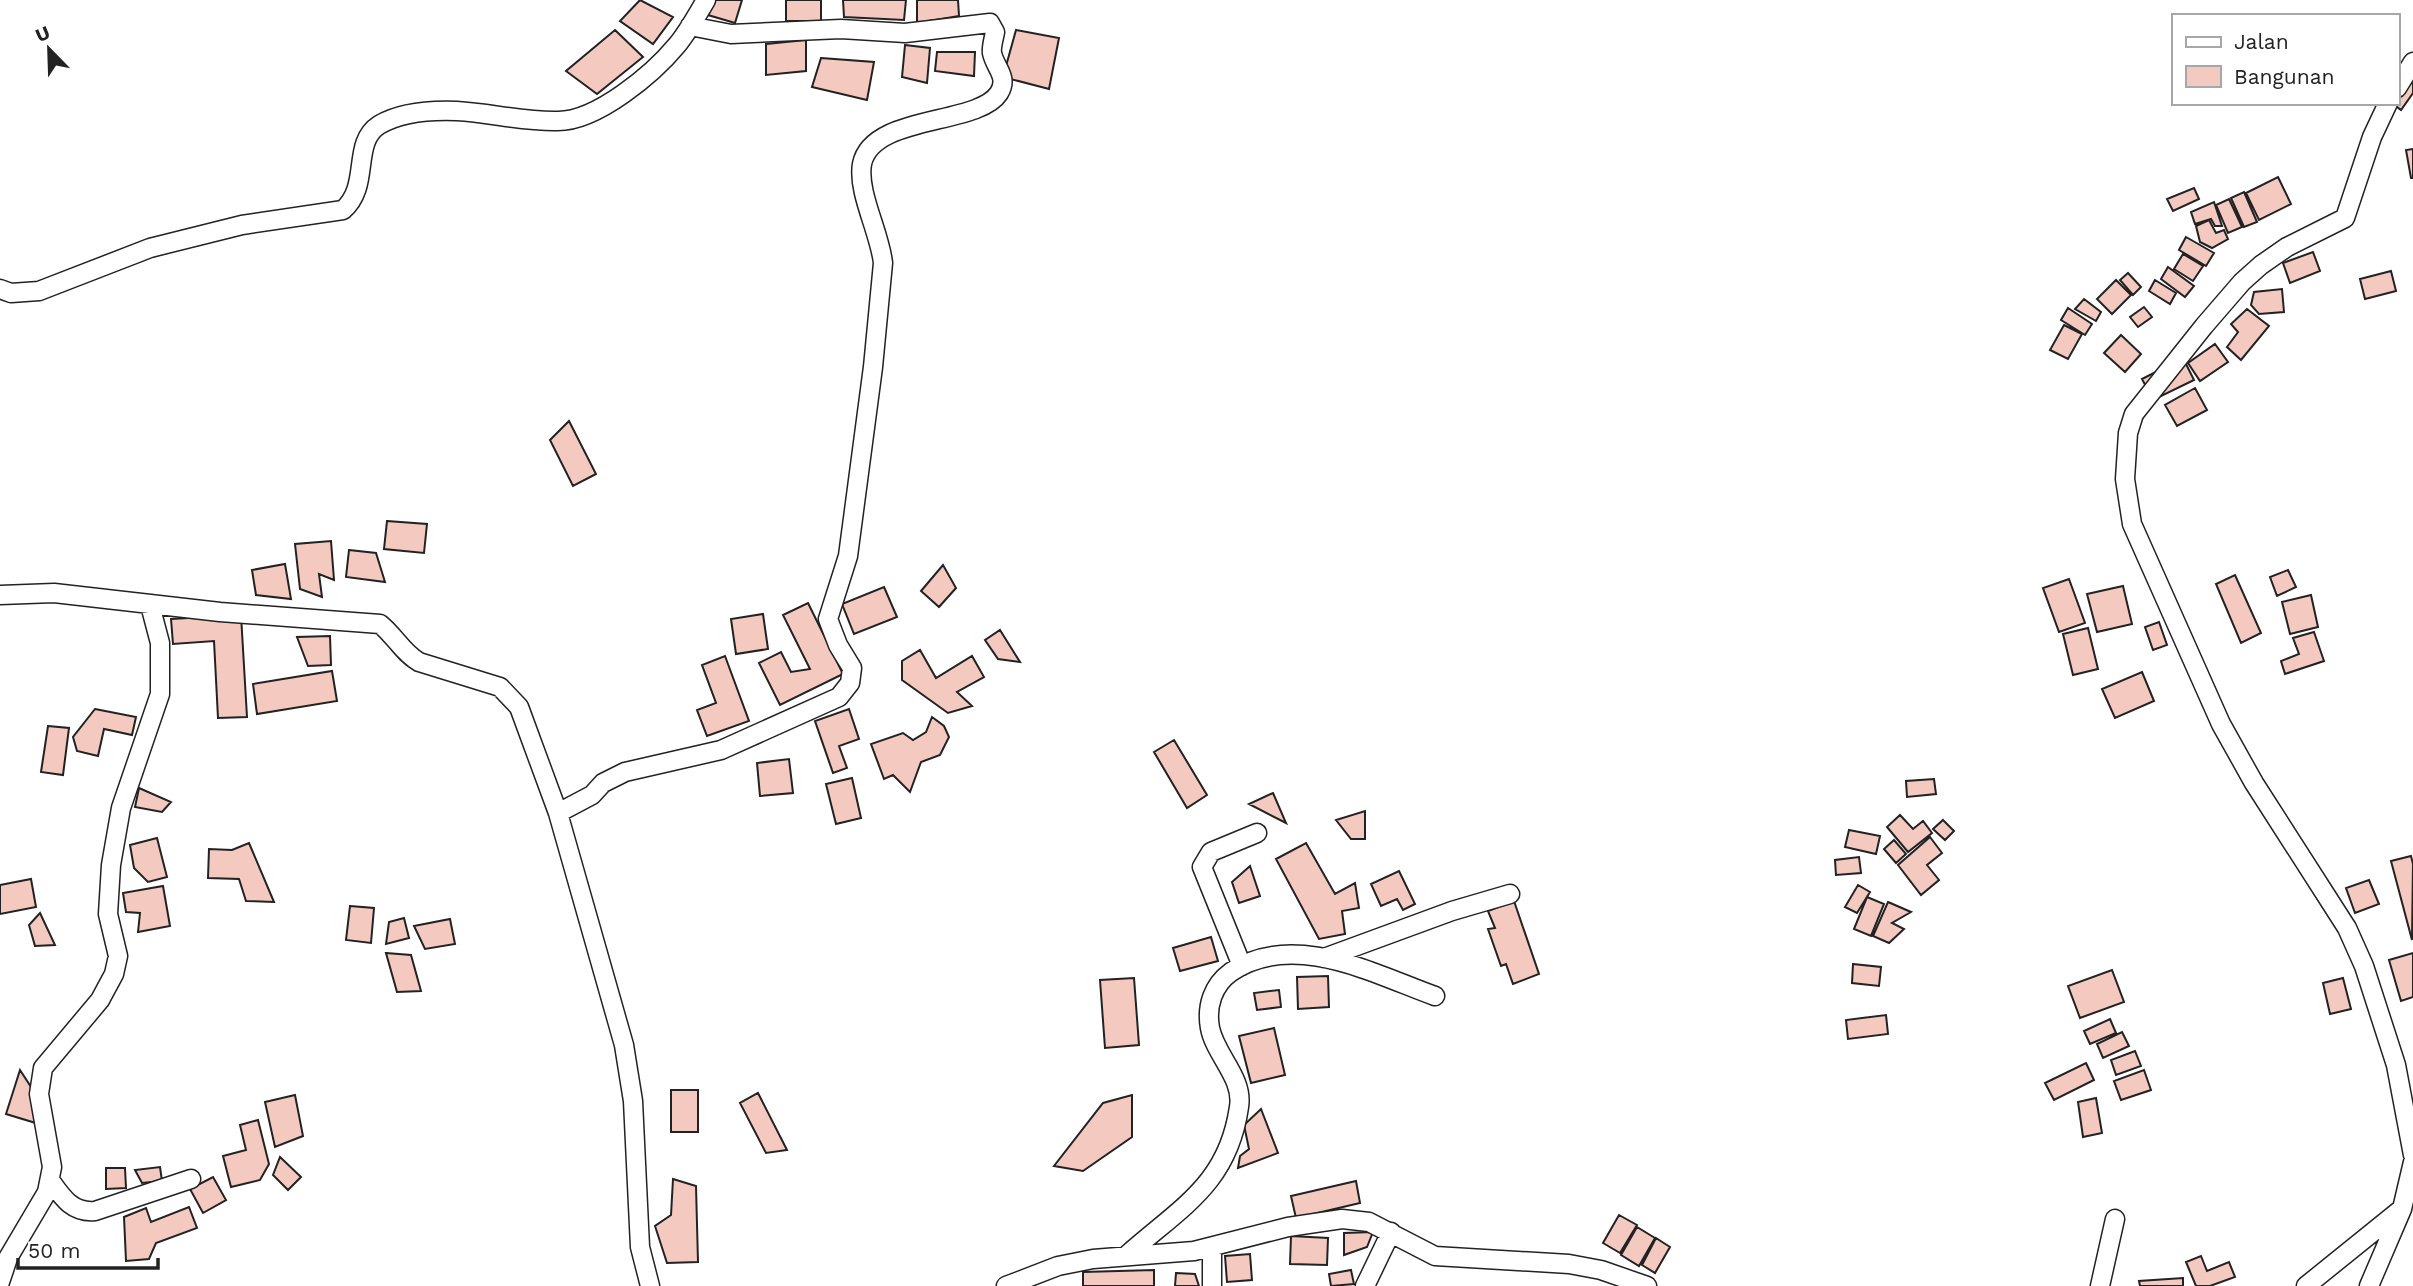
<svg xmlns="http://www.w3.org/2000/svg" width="2413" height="1286" font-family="'Work Sans',sans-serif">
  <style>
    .building { fill: #f3c9c0; stroke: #222; stroke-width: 2 }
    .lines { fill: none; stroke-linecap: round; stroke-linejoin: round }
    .minor-casing { stroke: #222; stroke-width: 21 }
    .minor { stroke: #fff; stroke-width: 18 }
  </style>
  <rect width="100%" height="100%" fill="#fff"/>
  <path class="building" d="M640,0L673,17L653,44L620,21Z
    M715,0H742L735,23L708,15Z
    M786,0H821V21H786Z
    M843,0H906L904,20L844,17Z
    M917,0H958L959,16L917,23Z
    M615,30L643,57L597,94L566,71Z
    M1016,30L1059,38L1049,89L1003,77Z
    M806,40V71L766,75V44Z
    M905,45L930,48L927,83L902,77Z
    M937,52H975L974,76L935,71Z
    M821,58L874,62L867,100L812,87Z
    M2397,74L2413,84V93L2401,110L2392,103H2397Z
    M2413,149V178H2411L2406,150Z
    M2278,177L2291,204L2259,220L2246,193Z
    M2194,188L2199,199L2173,211L2167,199Z
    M2244,192L2257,222L2244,227L2231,198Z
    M2229,199L2242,227L2228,233L2216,205Z
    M2214,202L2222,226H2215L2211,219L2195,224L2191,212Z
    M2209,220L2216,233L2224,230L2228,239L2212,248L2200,242L2196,226Z
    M2186,237L2214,253L2206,266L2179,250Z
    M2313,252L2320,271L2290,283L2283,263Z
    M2183,254L2203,266L2193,281L2174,269Z
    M2168,267L2194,286L2185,297L2161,279Z
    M2391,271L2396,291L2365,299L2360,279Z
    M2128,273L2141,287L2133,295L2120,280Z
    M2116,280L2131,295L2112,314L2097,299Z
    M2155,280L2176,293L2170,304L2149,291Z
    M2282,289L2284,312L2259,314L2251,305L2254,292Z
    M2084,299L2101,312L2096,321L2075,309Z
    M2144,307L2152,317L2138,327L2130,317Z
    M2068,308L2092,324L2085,335L2061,320Z
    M2247,309L2269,326L2241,360L2227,347L2238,332L2231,324Z
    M2064,325L2082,334L2068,359L2050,350Z
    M2121,335L2141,354L2125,372L2104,353Z
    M2215,344L2228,362L2200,381L2188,363Z
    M2183,358L2194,380L2153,400L2142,379Z
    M2195,388L2207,410L2177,426L2165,405Z
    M569,421L596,474L573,486L550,440Z
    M387,521L427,524L424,553L384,549Z
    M331,541L334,580L319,574L322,597L300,589L295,544Z
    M349,550L376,553L385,582L346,577Z
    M285,564L291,599L256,595L252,570Z
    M943,565L956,588L939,607L921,591Z
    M2288,570L2296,587L2277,596L2270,577Z
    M2235,575L2261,633L2241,643L2216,584Z
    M2069,579L2085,623L2059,632L2043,588Z
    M2123,586L2132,624L2097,632L2087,594Z
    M884,587L897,617L854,634L842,604Z
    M2311,595L2318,627L2290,634L2282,602Z
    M808,603L843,674L780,705L759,663L781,652L791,672L810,669L783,615Z
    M763,614L768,649L736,654L731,619Z
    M241,615L247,717L218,718L214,641L173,644L171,619Z
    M2159,622L2167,645L2153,650L2145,627Z
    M2088,628L2098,669L2073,675L2063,634Z
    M1000,630L1020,662L998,659L985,640Z
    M2314,632L2324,661L2285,674L2281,661L2299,654L2293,638Z
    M330,636L331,665L308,666L297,637Z
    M920,650L936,678L972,656L984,677L957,692L972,706L948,713L902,680V661Z
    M725,656L749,721L707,736L697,710L716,703L702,665Z
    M332,671L337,701L257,714L253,684Z
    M2142,672L2154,701L2115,718L2102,689Z
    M95,709L136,717L132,735L104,729L98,756L77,751L73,737Z
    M849,709L859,739L839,746L847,768L833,773L815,721Z
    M932,717L944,726L949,737L940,755L921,762L910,792L893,775L884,779L871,744L903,733L913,740L926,732Z
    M48,726L69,728L63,775L41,772Z
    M1174,740L1207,795L1187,808L1154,752Z
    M789,759L793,793L760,796L757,763Z
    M852,778L861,818L836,824L826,784Z
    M1934,779L1936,794L1907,797L1906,781Z
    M139,788L171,802L162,812L135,807Z
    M1273,793L1286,823L1249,804Z
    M1365,811V839H1351L1336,820Z
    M1900,815L1913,829L1923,821L1932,833L1908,852L1887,827Z
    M1943,820L1954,831L1945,840L1933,829Z
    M1849,830L1880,836L1876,854L1845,847Z
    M1930,837L1942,853L1927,865L1939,880L1921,895L1898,865Z
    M157,838L167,877L148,882L134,868L130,845Z
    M1894,840L1906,854L1896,863L1884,849Z
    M249,843L274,902L246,901L239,879L208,878L209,849L232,850Z
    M1306,843L1335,894L1355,883L1359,908L1342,911L1345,934L1319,939L1276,859Z
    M2411,856L2413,864L2412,940L2391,861Z
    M1859,857L1861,873L1836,875L1835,860Z
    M1250,866L1260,896L1239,903L1232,882Z
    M1399,871L1415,904L1403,910L1397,899L1381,906L1371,884Z
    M31,879L36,907L0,914V885Z
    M2369,880L2379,904L2355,913L2346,888Z
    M1858,885L1870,892L1857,913L1845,907Z
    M163,886L170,926L138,932L140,913L126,912L123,893Z
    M1867,897L1884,904L1871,936L1854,929Z
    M1514,901L1539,974L1513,984L1506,964L1501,966L1488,929L1495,928L1488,911Z
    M1888,902L1911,912L1892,923L1904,929L1889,943L1873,936Z
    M350,906L374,908L371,943L346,940Z
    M40,913L55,945L35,946L29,925Z
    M404,918L409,938L386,944L389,922Z
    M450,919L455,944L425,949L414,926Z
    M1211,937L1218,961L1180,971L1173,948Z
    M386,953L411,955L421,991L397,992Z
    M2413,953V997L2401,1001L2389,960Z
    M1853,964L1881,967L1879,986L1852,983Z
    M2112,970L2124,1002L2080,1018L2068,986Z
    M1328,976L1329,1007L1298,1009L1297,977Z
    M1134,978L1139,1045L1105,1048L1100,980Z
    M2343,978L2351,1009L2330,1014L2323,983Z
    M1279,990L1281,1007L1257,1010L1254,993Z
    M1886,1015L1888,1034L1848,1039L1846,1020Z
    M2110,1019L2116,1033L2090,1044L2084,1031Z
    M1274,1028L1285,1075L1251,1083L1239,1036Z
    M2122,1032L2129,1046L2103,1058L2097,1044Z
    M2135,1051L2141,1066L2116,1075L2111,1060Z
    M2086,1063L2094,1080L2054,1100L2045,1083Z
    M20,1070L31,1087L39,1124L6,1114Z
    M2144,1070L2151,1090L2121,1100L2114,1081Z
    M671,1090H698V1132H671Z
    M758,1093L787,1150L766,1153L740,1103Z
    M295,1095L303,1136L275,1147L265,1102Z
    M1132,1095V1137L1083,1171L1054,1166L1103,1103Z
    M2096,1098L2102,1133L2083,1137L2078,1102Z
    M1261,1109L1278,1153L1238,1168L1240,1156L1249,1149L1244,1125Z
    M258,1120L269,1164L260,1180L231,1187L223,1156L246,1150L240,1125Z
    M280,1157L301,1177L288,1190L273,1175Z
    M160,1167L162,1181L142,1183L135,1170Z
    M106,1168H125L126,1188L106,1189Z
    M213,1177L226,1200L203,1213L190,1189Z
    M673,1179L696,1186L698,1262L667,1263L655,1226L671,1215Z
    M1356,1181L1360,1203L1296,1218L1291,1196Z
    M189,1207L197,1228L156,1243L149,1259L126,1261L124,1217L146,1208L151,1222Z
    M1619,1215L1637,1225L1620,1253L1603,1243Z
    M1637,1227L1655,1238L1639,1266L1621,1255Z
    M1373,1232L1367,1247L1344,1255V1233Z
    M1291,1236L1328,1238L1327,1265L1290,1264Z
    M1656,1238L1670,1247L1655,1273L1642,1265Z
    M1250,1254L1252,1280L1227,1282L1225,1256Z
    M2201,1256L2207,1271L2229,1262L2235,1277L2210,1286H2196L2186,1262Z
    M1154,1270V1286H1083V1272Z
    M1351,1270L1354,1284L1331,1286L1329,1274Z
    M1176,1273L1195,1274L1199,1286H1175Z
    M2183,1278V1286H2140L2139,1281Z"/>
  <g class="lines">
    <defs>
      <path id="minor" d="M2397,88L2413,62
        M2388,103L2372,137L2345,218L2287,247L2261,265L2242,282L2204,326L2134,414L2128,433L2125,479L2132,524L2221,724L2254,783L2347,928L2364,966L2396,1065L2413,1155
        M0,289L11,293L39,291L150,248L242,225L343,210C371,186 351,143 379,125C401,112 432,110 457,111C491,113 524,122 558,121C597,121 653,74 677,45C688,32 697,15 706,0
        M0,595L54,593L220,612L380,624C395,636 403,653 419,662L500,687L519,707L558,813L624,1045L633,1101L640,1247L650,1286
        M558,813L592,795L603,783L625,772L721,750L839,697L850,683L852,668L838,645L828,619L848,556L873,367L883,263C880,233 857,192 862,164C872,114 978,126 999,93C1009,77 995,68 992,53C991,47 994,38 995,32L990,23L905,33L841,29L731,34L690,26
        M1324,958L1452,911L1510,894
        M1242,966L1202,867L1211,852L1257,833
        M50,1180C62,1197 72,1213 95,1211L191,1179
        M1127,1255C1181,1207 1228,1184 1239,1107C1244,1078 1215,1055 1210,1028C1206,1006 1213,985 1231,972C1293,930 1374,974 1435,996
        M0,1282L8,1258L47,1192L52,1167L39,1094L43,1068L100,1000L114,974L118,956L108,914L111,865L121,808L160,694V643L150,605
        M1006,1286L1058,1266L1093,1259L1194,1251L1288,1227L1342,1219L1369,1222L1435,1256L1569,1264L1601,1270L1647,1286
        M1212,1286V1248
        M1365,1286L1391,1232
        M2100,1286L2115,1219
        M2306,1286L2399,1211
        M2369,1286L2402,1209L2413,1162"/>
    </defs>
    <use href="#minor" class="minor-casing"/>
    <use href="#minor" class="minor"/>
  </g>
  <rect x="2172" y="14" width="228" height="91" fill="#ffffff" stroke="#a7a7a7" stroke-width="2"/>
  <rect x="2186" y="37" width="35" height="10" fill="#ffffff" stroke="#a7a7a7" stroke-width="2"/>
  <text x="2234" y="49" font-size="21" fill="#222222">Jalan</text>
  <rect x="2186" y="66" width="35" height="21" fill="#f3c9c0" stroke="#a7a7a7" stroke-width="2"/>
  <text x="2234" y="84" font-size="21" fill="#222222">Bangunan</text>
  <g transform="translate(49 49) rotate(337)" stroke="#ffffff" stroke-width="5" paint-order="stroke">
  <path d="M0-5L12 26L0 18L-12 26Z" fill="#222222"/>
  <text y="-10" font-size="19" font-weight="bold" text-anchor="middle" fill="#222222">U</text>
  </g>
  <path d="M18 1258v10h140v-10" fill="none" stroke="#222222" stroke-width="3.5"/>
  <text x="28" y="1258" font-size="21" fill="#222222" stroke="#ffffff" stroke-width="5" paint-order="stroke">50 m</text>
</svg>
